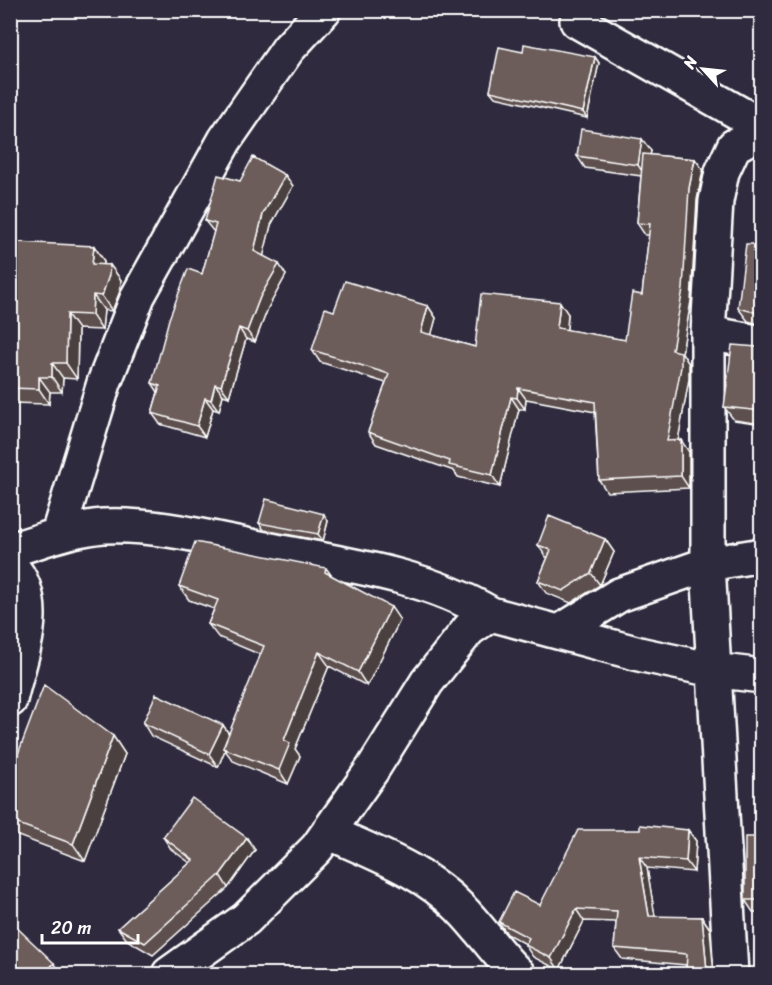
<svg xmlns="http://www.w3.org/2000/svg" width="772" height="985" font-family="Sriracha,sans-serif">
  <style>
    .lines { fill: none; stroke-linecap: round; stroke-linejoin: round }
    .minor-casing { stroke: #fff; stroke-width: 38 }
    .minor { stroke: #2f2a3d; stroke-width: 33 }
    .wall { fill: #5d4f4d; stroke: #fff; stroke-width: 1.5 }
    .shaded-wall { fill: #4c403f; stroke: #fff; stroke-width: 1.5 }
    .building { fill: #6c5c5a; stroke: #fff; stroke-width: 1.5 }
  </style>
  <rect width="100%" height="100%" fill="#2f2a3d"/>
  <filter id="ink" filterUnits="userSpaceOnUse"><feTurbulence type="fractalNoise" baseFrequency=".0167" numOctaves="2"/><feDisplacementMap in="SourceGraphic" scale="12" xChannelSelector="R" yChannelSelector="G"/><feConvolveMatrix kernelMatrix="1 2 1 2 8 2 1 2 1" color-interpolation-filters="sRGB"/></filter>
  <g filter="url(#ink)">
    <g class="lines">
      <defs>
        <path id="minor" d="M577,21L762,126
          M708,333L762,343
          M58,534L104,383L138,296L225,140L288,49L324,10
          M10,550C41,541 70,529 103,526C154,523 214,539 265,549C342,564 422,573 491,614
          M10,565C45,603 20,656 10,700
          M561,631L619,595L708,564L762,555
          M328,832C374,853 425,871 460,908C481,929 497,954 518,974
          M169,974L246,919L317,848L372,770L427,682L469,629L491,614L643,655L713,670L762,676
          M731,974L708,564V333L716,201L722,172L734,146L762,131"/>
      </defs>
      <use href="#minor" class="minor-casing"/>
      <use href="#minor" class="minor"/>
    </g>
    <path class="wall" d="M523,52L595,57L599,63L587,118L495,97L490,91Z
      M651,151L650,155L695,159L703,170L697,200L691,301L682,353L689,364V379L678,440L689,452V488L607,492L599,480L595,412L526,399L525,409H519L500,487L458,477L454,471L376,444L368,432L386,383L320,362L312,350L334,311L428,306L436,318L431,335L475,347L568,314L567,330L625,340L642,295L649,235H645L637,223L641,176L585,168L577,156Z
      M285,175L293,186L271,225L263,256L286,275L268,308L255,342L246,339L229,397L223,395L219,411L213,409L205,437L160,424L152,413L158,392L152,383L202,274L214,232L205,221L240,181Z
      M762,218V325L748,321L738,308L759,244Z
      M94,246L104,261V265H110L121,280L120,291L112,311L104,310L102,330L78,329L77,379L63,378L62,392H50L49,404L10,403V248Z
      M762,345V424L734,420L724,407L758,347Z
      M328,521L323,541L264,530L259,523Z
      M605,539L614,552L600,585L571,603L546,593L538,581L548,557H546L538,545Z
      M326,568L332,576L400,620L367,686L329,666L295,749L300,756L288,784L233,761L225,750L218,767L151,736L143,723L223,725L229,734L261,655L218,637L208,624L214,609L189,600L179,586Z
      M113,736L125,754L85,861L10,833V775Z
      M688,830L696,841L694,872L647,868L655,917H702L710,929L714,975H689L686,971V965L622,959L614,948L616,922L584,921L559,970L533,957L525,945L526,944L507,934L499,922L540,905Z
      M163,837L255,850L228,888L153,955L127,940L118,928L190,863L171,849Z
      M762,837V912H753L745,900Z"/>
    <path class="shaded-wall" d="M595,57L599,63L587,118L583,112Z
      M642,139L651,151L646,177L638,165Z
      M695,159L703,170L697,200L691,301L682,353L689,364V379L676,452L667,441L672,350L689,188Z
      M285,175L293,186L271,225L262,262L254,251L263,214Z
      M94,246L104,261L103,279L92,264Z
      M279,264L286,275L268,308L255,342L247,331L260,297Z
      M110,265L121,280L120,291L112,311L102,296Z
      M93,295L104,310L102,330L92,315Z
      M560,302L568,314L566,340L557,328Z
      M428,306L436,318L429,344L421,332Z
      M67,314L78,329L77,379L66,363Z
      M239,328L246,339L229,397L221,386Z
      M52,363L63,378L62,392L52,377Z
      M39,377L50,392L49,404L39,389Z
      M215,384L223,395L219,411L211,400Z
      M518,388L526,399L525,409L517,398Z
      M511,397L519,409L500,487L492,475Z
      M205,398L213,409L205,437L197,426Z
      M681,440L689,452V488L681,476Z
      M324,514L328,521L323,541L318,534Z
      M605,539L614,552L600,585L591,573Z
      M391,607L400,620L367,686L358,672Z
      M319,652L329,666L295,749L300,756L288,784L279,770L284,740Z
      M223,725L231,737L223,748L225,750L218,767L209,754Z
      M113,736L125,754L85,861L73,844Z
      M688,830L696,841L694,872L686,861Z
      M247,838L255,850L228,888L220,875Z
      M639,857L647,868L657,928L649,916Z
      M576,909L584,921L559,970L551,958Z
      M702,917L710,929L714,975H709L707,971Z
      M54,963L63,975H44Z"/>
    <path class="building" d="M524,44L595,57L583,112L490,91L499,47L523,52Z
      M581,129L642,139L638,165L577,156Z
      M643,154L695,159L689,188L683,289L672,350L681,352V367L667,441L681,440V476L599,480L595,402L518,388L517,398L511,397L492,475L449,465L450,461L368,432L389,374L312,350L325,308L334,311L345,281L428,306L421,332L475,347L481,294L560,302L557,328L625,340L632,293L642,295L650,224L637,223Z
      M253,157L285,175L263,214L254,251L279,264L260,297L247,331L239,328L221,386L215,384L211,400L205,398L197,426L152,413L160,386L152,383L169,319L188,269L202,274L216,224L205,221L218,175L240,181Z
      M762,218V314L738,308L746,244H759Z
      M16,242L94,246L92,264L110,265L109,275L102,296L93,295L92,315L67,314L66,363H52V377H39V389L10,388V248L16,249Z
      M732,345L758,347L762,345V411L724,407Z
      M266,499L324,514L318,534L259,523Z
      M549,516L605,539L591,573L563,591L538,581L551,550L538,545Z
      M195,542L326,568L325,572L391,607L358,672L319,652L284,740L290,743L279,770L223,748L264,646L208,624L218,600L179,586Z
      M44,685L113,736L73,844L10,821V775Z
      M156,694L223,725L209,754L143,723Z
      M192,798L247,838L220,875L145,943L118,928L193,860L163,837Z
      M640,825L688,830L686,861L639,857L649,916L702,917L707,971H686L687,954L614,948L617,911L576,909L551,958L525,945L529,938L499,922L514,892L540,905L578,830H640Z
      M745,837H762V900H745Z
      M10,921L54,963L44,975H10Z"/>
  </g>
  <rect width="772" height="985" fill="none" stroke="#2f2a3d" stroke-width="36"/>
  <rect x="18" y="18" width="736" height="949" fill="none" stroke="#fff" stroke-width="2" filter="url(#ink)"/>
  <g transform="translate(703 69) rotate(297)" stroke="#2f2a3d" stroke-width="4.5" paint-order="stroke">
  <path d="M0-4.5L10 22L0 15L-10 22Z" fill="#ffffff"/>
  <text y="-9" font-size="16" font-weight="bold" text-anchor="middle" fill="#ffffff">N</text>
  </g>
  <path d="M42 934v9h96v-9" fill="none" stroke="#ffffff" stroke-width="3"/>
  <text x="51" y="934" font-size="18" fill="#ffffff" stroke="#2f2a3d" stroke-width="4.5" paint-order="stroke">20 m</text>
</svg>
